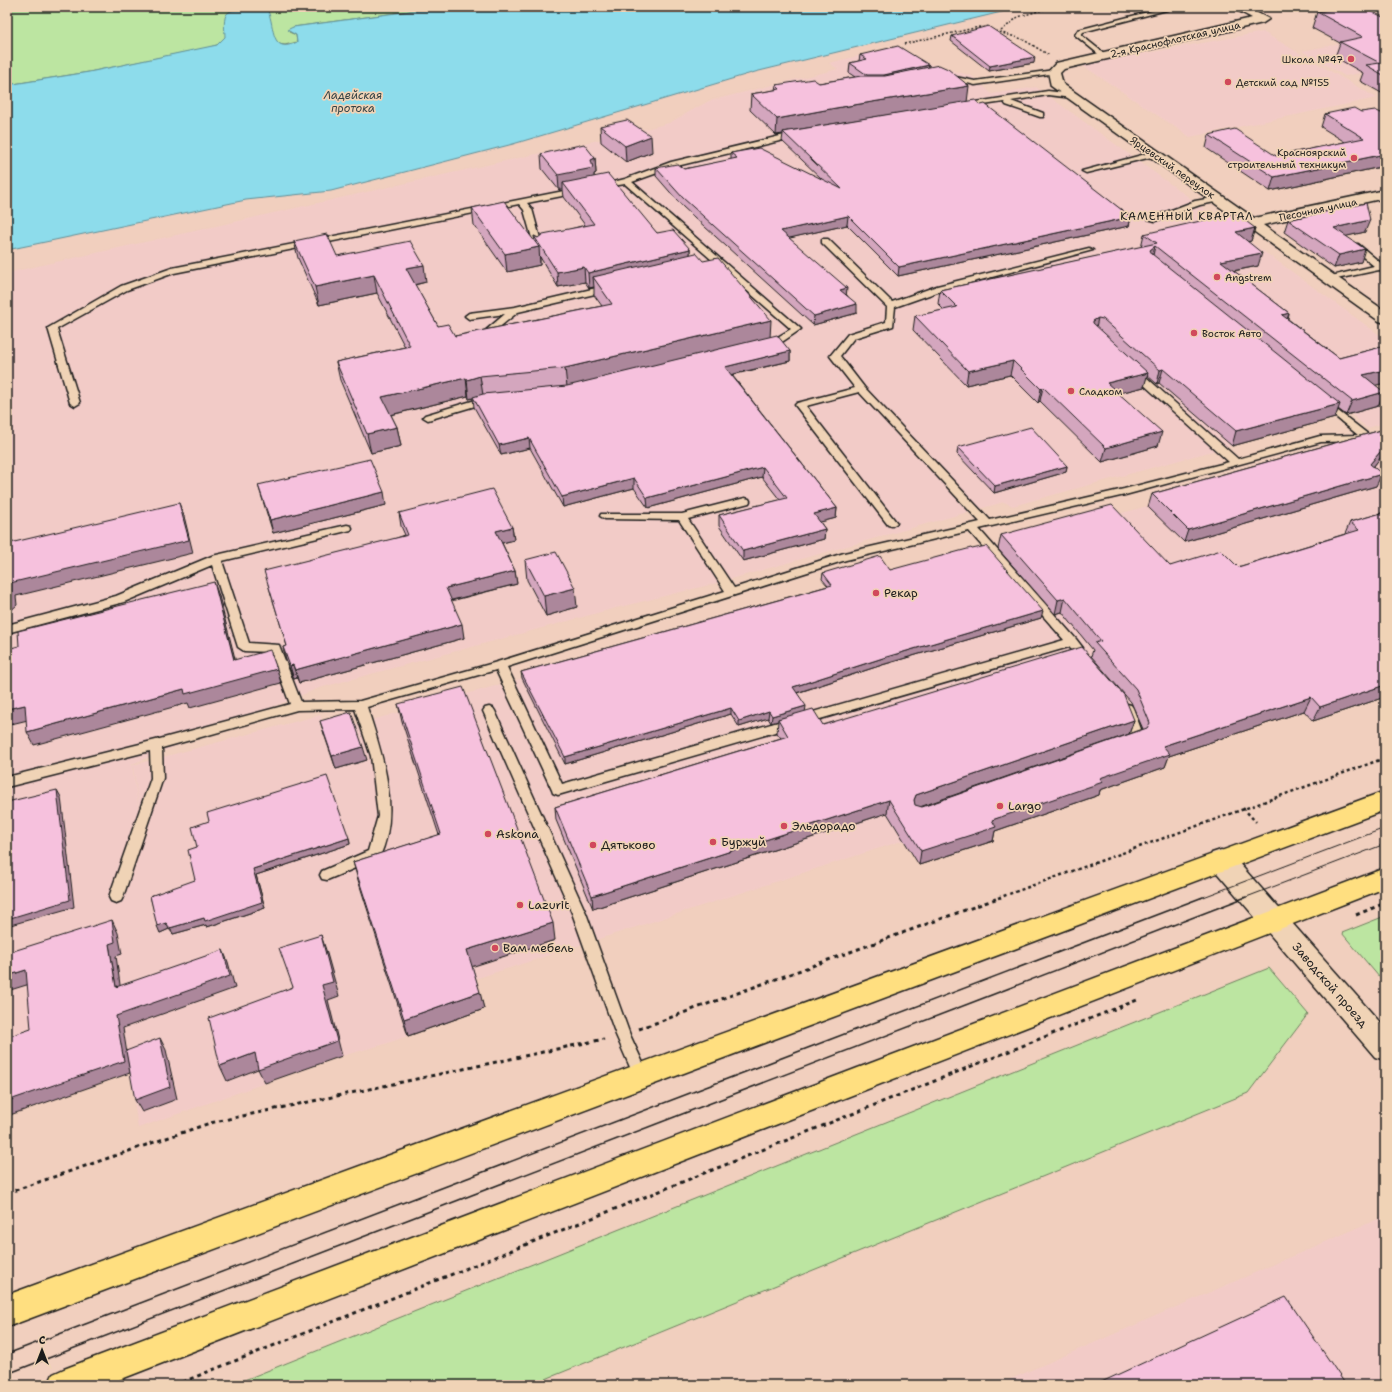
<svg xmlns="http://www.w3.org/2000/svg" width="1392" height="1392" font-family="'Shantell Sans',sans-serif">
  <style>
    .built { fill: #f2cbc7 }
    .green { fill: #bce5a1; stroke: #6c805e }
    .water { fill: #8ddceb; stroke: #608f98 }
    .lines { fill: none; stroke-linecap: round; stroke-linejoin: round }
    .service-casing { stroke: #1c1c1c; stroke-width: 3 }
    .minor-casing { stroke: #1c1c1c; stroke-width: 3 }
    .tertiary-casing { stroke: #1c1c1c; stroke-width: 3 }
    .trunk-casing { stroke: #1c1c1c; stroke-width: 3 }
    .path-far2 { stroke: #1c1c1c; stroke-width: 1.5; stroke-dasharray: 2 2; stroke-linecap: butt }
    .path-far1 { stroke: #1c1c1c; stroke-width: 2.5; stroke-dasharray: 3 3; stroke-linecap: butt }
    .path { stroke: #1c1c1c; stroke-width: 3; stroke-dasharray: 4 4; stroke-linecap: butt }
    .service { fill: #f0d3b6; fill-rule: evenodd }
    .minor { fill: #f0d3b6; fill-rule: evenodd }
    .tertiary { fill: #f0d3b6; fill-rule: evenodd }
    .trunk { fill: #ffdf80; fill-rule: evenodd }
    .tram-far1 { stroke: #1c1c1c; stroke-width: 1 }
    .tram { stroke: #1c1c1c; stroke-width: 1.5 }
    .wall { fill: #d4a6be; stroke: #1c1c1c }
    .shaded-wall { fill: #ac879b; stroke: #1c1c1c }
    .building { fill: #f6c1dd; stroke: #1c1c1c }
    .poi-dot { fill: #d1495b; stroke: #f0d3b6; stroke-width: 1.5 }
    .labels { text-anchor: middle; stroke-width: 3.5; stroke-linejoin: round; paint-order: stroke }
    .far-street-label { font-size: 10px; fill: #1c1c1c; stroke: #f0d3b6 }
    .far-poi-label { font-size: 10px; fill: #1c1c1c; stroke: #f0d3b6; text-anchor: start }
    .far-water-label { font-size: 11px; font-style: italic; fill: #334245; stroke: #f0d3b6 }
    .far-neighbourhood-label { font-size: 11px; letter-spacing: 1px; fill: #1c1c1c; stroke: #f0d3b6 }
    .poi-label { font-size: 12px; fill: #1c1c1c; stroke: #f0d3b6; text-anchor: start }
    .street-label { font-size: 12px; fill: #1c1c1c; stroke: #f0d3b6 }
  </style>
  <rect width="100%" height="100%" fill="#f1cfbe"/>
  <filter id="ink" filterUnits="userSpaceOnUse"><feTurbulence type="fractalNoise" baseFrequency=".025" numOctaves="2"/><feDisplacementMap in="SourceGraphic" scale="8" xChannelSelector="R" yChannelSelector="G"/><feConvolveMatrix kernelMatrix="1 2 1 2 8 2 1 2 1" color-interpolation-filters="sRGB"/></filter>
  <g filter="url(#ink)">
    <path class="built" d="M1263,32L1377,98L1190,137L1082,65Z
      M1385,35V68L1345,76L1302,51Z
      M891,48L909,58L972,76L992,94L1036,87L1385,339V383L1358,390L1385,411V423L1367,428L1350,413L1013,506L1004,502L713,584L616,608L319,688L132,764L143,837L133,765L320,715L328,732L1358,448L1385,443V697L1313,721L1304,711L475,979L484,1009L385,1044L342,1056L138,1128L130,1073L7,1116V273L634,132L669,123L709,101L838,69L829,63Z
      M1385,1216V1385H997Z"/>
    <path class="green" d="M7,7H440L293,27L289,32L296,35L297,42L285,45L278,44L275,40L225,37L217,45L206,48L89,72L7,85Z
      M1385,916V984L1342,933Z
      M1269,968L1308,1014L1248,1093L531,1385H232Z"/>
    <path class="water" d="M440,7H1022L755,72L513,144L331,191L246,200L7,250V85L89,72L217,45L225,37C225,30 223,22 226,15C231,6 259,8 268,11C275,27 270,55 297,42L296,35L287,30L293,27Z"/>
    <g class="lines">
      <defs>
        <path id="service" d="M1167,7H1178L1083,32L1081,35L1106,55V57H1102L1075,35L1078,30Z
          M1054,70L1057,72L1056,73L975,85L943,77L946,75L975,81Z
          M1048,91L1072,94L1076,96L1072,98L1048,95L1011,101L1043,113V117H1040L1006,105L1004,102L963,108L959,106L963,104Z
          M797,132H800V136L677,166L632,182L801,329L782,342L765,346L760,343L762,341L776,338L791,329L625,184L601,188L597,186L625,179L671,162Z
          M1153,152H1156V156L1086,173L1082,171Z
          M579,188L583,190L582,192L527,203L532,209L543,249L539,251L535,249L524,210L519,204L174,273L127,290L57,329L80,403L75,406L70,403L48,328L121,286L172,268Z
          M1217,197L1221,199L1220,201L1200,205L1155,221L1148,219L1195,201Z
          M822,239H828L892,302L937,286L1089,248L1093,250L943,290L895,307L893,326L854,338L840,356L864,387L990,520L1124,489L1229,462L1131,373L1129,371L1134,368L1137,369L1238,459L1320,436L1358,435L1321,405L1319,403L1321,401L1324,400L1369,435L1385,431V437L1367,441L1321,442L1125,495L979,529L1076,639L1083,648L1081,651H1073L1069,647L558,795L553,793L552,790L496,670L367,707C382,753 402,812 379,858L327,880L322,879L320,875L322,871L368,851L378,816L371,756L355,709L297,710L162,748L163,778L123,897L121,901L116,903L111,901L109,897L151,778L150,751L7,787V777L156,740L290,704L271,652L244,651L238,647L212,565L124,602L7,633V625L116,596L212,556L347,525L351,526L352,528L351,530L222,561L249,643L279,645L301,702L360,701L497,662L725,591L679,520L605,519L600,516L601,514H682L745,498L749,499L750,501L749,503L688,519L734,588L844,553L980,522L859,392L806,406L897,523L892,526L888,525L795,405L797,403L855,388L830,356L848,334L886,322L887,307L822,243ZM969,531L1064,640L562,784L507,667L846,560Z
          M1352,244H1358L1382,264L1385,263V272L1379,270L1327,281V277L1374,266L1352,248Z
          M609,285L612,286V290L518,312L481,342L478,341V337L505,314L469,319L465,316L469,313L515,307Z
          M489,396L494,399L492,401L428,420L423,417L425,415Z
          M1127,704L1131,705L1133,708L1144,737L1142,740L1127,745L1123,743L1121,740L1123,737L1131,734L1121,708L1123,705Z
          M489,707L493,708L495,711L586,913L630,1035L649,1076L646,1081L641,1083L636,1081L616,1035L572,913L483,711L485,708Z"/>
        <path id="minor" d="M1231,7H1246L1269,19L1263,23L1064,69L1060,73L1063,84L1254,218L1385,190V198L1263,225L1385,311V323L1379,321L1051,86L1048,72L1056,63L1252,18Z"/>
        <path id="tertiary" d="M1221,850L1230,853L1385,1028V1060L1375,1057L1212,867L1209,860L1212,853Z"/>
        <path id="trunk" d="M1385,791V810L7,1327V1295Z
          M1385,868V888L106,1385H48L53,1374L64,1369Z"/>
      </defs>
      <use href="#service" class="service-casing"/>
      <use href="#minor" class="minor-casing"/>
      <use href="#tertiary" class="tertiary-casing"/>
      <use href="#trunk" class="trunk-casing"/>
      <path class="path-far2" d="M992,30L1022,39L1049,55
        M1001,31L1018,17L1052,7
        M904,44L979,27L985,28"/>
      <path class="path-far1" d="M1243,808L1256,822
        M998,898L1385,758"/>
      <path class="path" d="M1356,915L1385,903
        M639,1029L1001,897
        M7,1193L210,1123L604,1039
        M175,1385L1137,1000"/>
      <use href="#service" class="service"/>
      <use href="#minor" class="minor"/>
      <use href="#tertiary" class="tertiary"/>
      <use href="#trunk" class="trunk"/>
      <path class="tram-far1" d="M1201,898L1385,828
        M1244,898L1385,844"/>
      <path class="tram" d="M7,1354L1203,897
        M7,1374L1246,897"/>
    </g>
    <path class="wall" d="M1317,12L1385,18V95L1360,81L1363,73L1335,57L1340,43L1312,28Z
      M952,36L1034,63L989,71L951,41Z
      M860,55L929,65V67L967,102L981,105L1131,217L1129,226L898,276L847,225L789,238L847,295L857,313L813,325L683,207L656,176V168L684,169L731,160V153L822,179L782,141L783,134L776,135L750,110L751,94L775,90L776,85L819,83L855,77L849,73L850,63L859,61Z
      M1361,112L1384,115L1385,112V166L1270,191L1206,148L1209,135L1276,156L1345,142L1321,127L1325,114Z
      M600,126L652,152L626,162L601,142Z
      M541,154L595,158L596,173L594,174V177L657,233L690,249V255L770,337L790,351V361L732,375L837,508L836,518L820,522L825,529L824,539L743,561L719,526V515L780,500L762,477L648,508L634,488L563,507L530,448L501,455L474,407L473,398L469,399L468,396L391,415L397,427L401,446L371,453L340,380L336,362L405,347L377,293L319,305L298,258L294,241L337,256L426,282L415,285L438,326L455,336L602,306L594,295V287L589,288L585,282L558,287L540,257V265L507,272L474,225L472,208L535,242L534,236L538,238L585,225L564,197L563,190H559L542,169Z
      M1288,220L1365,232L1346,236L1361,262L1334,268L1284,232Z
      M1255,228L1251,241L1248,242L1258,266L1234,271L1289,313L1288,319L1339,358L1385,346V383L1375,385L1384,392L1378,406L1346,415L1338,409L1335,418L1232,446L1159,383L1157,384L1147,375L1144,387L1119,393L1158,446L1102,462L1040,401L1038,403L1010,375L966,385L913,330L915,316L944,310L938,304L940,290L1141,247L1144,234Z
      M1385,429V452L1373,467L1376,486L1184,542L1148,507L1152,494Z
      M958,447L1067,466L1066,472L994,493L957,454Z
      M258,485L386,505L273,533Z
      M1385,512V697L1313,721L1304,711L1169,756L1165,767L1100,790L1099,795L995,831L993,841L919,865L887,813L593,909L556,820L555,807L781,738L777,733L778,721L771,723L768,718L739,727L731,714L565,764L522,678L521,672L828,586L822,579L823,573L890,570L1041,618L882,665L797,693L805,712L823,725L1134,720L1129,734L920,806L922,807L1143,729L1131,702L1091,656L1093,650L1062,612L1055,614L998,549L1001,535L1170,566L1238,567L1345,534L1350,522Z
      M399,513L512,527L514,540L502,543L515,571L517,584L451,601L464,638L299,683L297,678L294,679L286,660L283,647L287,646L268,584L405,535L401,526Z
      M525,560L577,607L546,616L527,580Z
      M398,704L555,940L472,966L484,1009L408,1036L358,880L353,862L439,835L402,722Z
      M320,721L367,760L336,769L324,734Z
      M349,838L350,844L256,875L265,908L207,927L206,925L173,934L169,929L160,933L150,896Z"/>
    <path class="shaded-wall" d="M1035,57L1034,63L989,71L990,66Z
      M929,65L928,75L883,84L884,75Z
      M969,86L967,102L783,132V134L776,135L777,119L836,108Z
      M651,136L652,152L626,162L625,146Z
      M1385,154V166L1270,191L1274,177Z
      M595,158L596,173L594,174V184L563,183V190H559L558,175Z
      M848,216L847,225L781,240V231Z
      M1131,217L1129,226L898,276L899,267Z
      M1370,220L1365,232L1330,240L1334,228Z
      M1255,228L1251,241L1232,245L1236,232Z
      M1155,246L1152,260L1150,250Z
      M539,247L540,265L507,272L505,254Z
      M690,249V264L593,277L594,287L589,288L588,273Z
      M1365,249L1361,262L1334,268L1339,255Z
      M1262,253L1258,266L1217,274L1221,261Z
      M424,265L426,282L409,286L406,268Z
      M584,267L585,282L558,287L557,272Z
      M374,275L377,293L319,305L315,287Z
      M847,288L846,297L840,290Z
      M857,304V313L813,325L814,316Z
      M1289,313L1285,327L1282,315Z
      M1098,318L1095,332L1090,335L1093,321Z
      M771,320L770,338L567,387L565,368Z
      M790,351V361L725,376V367Z
      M1013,361L1010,375L966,385L968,371Z
      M1163,369L1159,383L1157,384L1160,370Z
      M1385,370V383L1357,390L1363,375Z
      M1148,373L1144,387L1103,397L1107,383Z
      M480,376L483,395L469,399L467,380Z
      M466,378L468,396L386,416L382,397Z
      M1043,387L1040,401L1038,403L1041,389Z
      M1384,392L1378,406L1346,415L1352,401Z
      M1340,404L1335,418L1232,446L1236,431Z
      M397,427L401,446L371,453L367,434Z
      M1162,432L1158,446L1102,462L1106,448Z
      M529,438L530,448L501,455L499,445Z
      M1385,446V452L1365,477L1370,464Z
      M1067,466L1066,472L994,493L995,486Z
      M763,467L762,477L648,508L647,498Z
      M1382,474L1376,486L1184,542L1188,530Z
      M634,478V488L563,507L562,497Z
      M384,492L386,505L273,533L270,520Z
      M7,496L11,523L7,524Z
      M179,503L184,516L193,553L16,596L17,605L7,614V595L10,583Z
      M837,508L836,518L813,524L814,514Z
      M512,527L514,540L498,544L496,531Z
      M825,529L824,539L743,561V551Z
      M515,571L517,584L448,601L446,588Z
      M214,582L219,596L239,674L234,660Z
      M575,588L577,607L546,616L544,596Z
      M1065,598L1062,612L1055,614L1058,600Z
      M1043,611L1041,618L882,665L793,694V687L883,658Z
      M462,624L464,638L299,683L295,670Z
      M293,665L297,678L294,679L290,666Z
      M277,669L281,683L190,708L188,703L34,745L27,732L184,689Z
      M1385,685V697L1313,721L1320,707Z
      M1311,697L1304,711L1169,756L1165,767L1100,790L1099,795L995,831L993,841L919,865L921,851L992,820L1100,778L1163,746Z
      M25,705L32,719L7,725V709Z
      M806,706L805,713L778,719V721L771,723L772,716Z
      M731,708V714L565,764V757Z
      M769,711L768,718L739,727V721Z
      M1134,720L1129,734L914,809V800L916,795Z
      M363,747L367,760L336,769L332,756Z
      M57,790L61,797L74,907L7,926V919Z
      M889,800L887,813L593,909L592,896Z
      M349,838L350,844L256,875L265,908L207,927L206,925L173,934L170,928L204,918L253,869Z
      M112,920L118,933L122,954L116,956L122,999L116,987L109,944Z
      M166,923L169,929L160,933L157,926Z
      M553,923L555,940L471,967L467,950Z
      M321,935L326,950L339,996L328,1000L342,1056L265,1083L258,1069L227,1081L220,1066L255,1053L322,985Z
      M223,950L228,962L235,988L123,1028L130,1073L7,1116V1101L116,1016Z
      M26,970L33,983L7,991V976Z
      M480,992L484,1009L408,1036L404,1019Z
      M160,1038L166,1050L177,1099L142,1112L135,1100Z"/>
    <path class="building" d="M1346,7H1363L1385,18V76L1366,65L1380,63L1340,42L1363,37L1317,12Z
      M988,26L1035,57L990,66L952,36Z
      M898,46L929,65L884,75H867L850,63L867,59L860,55Z
      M939,65L948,69L969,86L836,108L777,119L751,94L780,89L776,85L813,79L819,83L861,76H885Z
      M975,100L981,105L985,104L1131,217L899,267L848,216L781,231L847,288L840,290L857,304L814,316L683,198L656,168L677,164L684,169L737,158L731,153L759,148L842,189L783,132Z
      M1354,108L1361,112L1375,110L1385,115V154L1274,177L1209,135L1235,129L1276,156L1364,138L1325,114Z
      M627,120L651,136L625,146L600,126Z
      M584,144L595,158L591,160L593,168L558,175L541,154Z
      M608,174L657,233L673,230L690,249L588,273L584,267L557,272L534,236L538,238L543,234L594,224L563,183Z
      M504,201L539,247L505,254L472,208Z
      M1366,203L1370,220L1334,228L1365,249L1339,255L1288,220Z
      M1235,213L1255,228L1236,232L1262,253L1221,261L1289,313L1282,315L1339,358L1385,346V370L1363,375L1384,392L1352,401L1155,246L1150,250L1152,254L1340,404L1236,431L1163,369L1160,370L1103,319L1098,318L1093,321V323L1148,373L1107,383L1162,432L1106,448L1043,387L1041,389L1013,361L968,371L915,316L957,307L940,290L1157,243L1144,234Z
      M327,234L337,256L410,241L424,265L406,268L438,326L448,324L455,336L612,304L593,277L696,253L703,261L718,258L771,320L565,368L480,376L467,380L466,378L382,397L397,427L367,434L336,362L410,346L374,275L315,287L294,241Z
      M777,335L790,351L725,367L837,508L814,514L825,529L743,551L719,515L787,498L763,467L647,498L634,478L562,497L529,438L499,445L473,397L483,394L567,386Z
      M1031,427L1067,466L995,486L958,447Z
      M1385,429V446L1370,464L1382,474L1188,530L1152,494Z
      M370,459L384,492L270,520L258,485Z
      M492,489L512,527L496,531L515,571L446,588L462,624L295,670L293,665L290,666L283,647L287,646L264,571L408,535L399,513Z
      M179,503L189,540L10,583L11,592L7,595V552H11L10,543Z
      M1112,505L1170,566L1221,550L1238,567L1359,530L1350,522L1385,512V685L1320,707L1311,697L1163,746L1170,754L1100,778L1103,782L992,820L996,827L921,851L889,800L592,896L555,807L788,736L778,719L813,709L823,725L1082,647L1124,695L1134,720L916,795L914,800L915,805L922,807L1147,728L1150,723L1136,689L1095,643L1101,641L1065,598L1058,600L1001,535Z
      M986,546L1043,611L883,658L793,687L806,706L772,716L769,711L739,721L731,708L565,757L521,672L832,585L823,573L880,556L890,570L971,548L972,549Z
      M556,552L575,588L544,596L525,560Z
      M214,582L234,660L270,650L277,669L185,694L184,689L27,732L25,705L7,709V649L19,646L18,631Z
      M463,687L553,923L467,950L480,992L404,1019L353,862L441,834L398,704Z
      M351,712L363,747L332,756L320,721Z
      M327,776L349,838L253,869L262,902L205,921L204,918L170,928L166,923L157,926L150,896L195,880L188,850L197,847L192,827L209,821L207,813Z
      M57,790L70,900L7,919V802Z
      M112,920L115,942L109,944L116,987L223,950L230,976L116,1016L124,1061L7,1101V1037L31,1029L26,970L7,976V953Z
      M321,935L333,982L322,985L337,1041L258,1069L255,1053L220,1066L209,1018L293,987L279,948Z
      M160,1038L170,1087L135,1100L126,1051Z
      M1286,1297L1346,1385H1095Z"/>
  </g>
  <g class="poi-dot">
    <circle cx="1351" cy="59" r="4"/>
    <circle cx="1228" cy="82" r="4"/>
    <circle cx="1354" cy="158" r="4"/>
    <circle cx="1217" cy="277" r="4"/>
    <circle cx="1194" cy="333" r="4"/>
    <circle cx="1071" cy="391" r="4"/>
    <circle cx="876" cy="593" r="4"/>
    <circle cx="1000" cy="806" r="4"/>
    <circle cx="784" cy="826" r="4"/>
    <circle cx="488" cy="834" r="4"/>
    <circle cx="713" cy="842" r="4"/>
    <circle cx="593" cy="845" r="4"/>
    <circle cx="520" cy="905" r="4"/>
    <circle cx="495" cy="948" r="4"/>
  </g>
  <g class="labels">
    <g class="far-street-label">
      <text transform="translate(1175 39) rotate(-13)" y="4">2-я Краснофлотская улица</text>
      <text transform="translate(1173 167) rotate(35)" y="4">Ярцевский переулок</text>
      <text transform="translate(1318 209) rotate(-12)" y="4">Песочная улица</text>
    </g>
    <g class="far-poi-label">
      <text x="1343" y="63" text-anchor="end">Школа №47</text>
      <text x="1236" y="86">Детский сад №155</text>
      <text x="1346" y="156" text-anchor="end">Красноярский<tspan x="1346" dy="12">строительный техникум</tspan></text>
      <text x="1225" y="281">Angstrem</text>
      <text x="1202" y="337">Восток Авто</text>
      <text x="1079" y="395">Сладком</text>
    </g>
    <g class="far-water-label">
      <text x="353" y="99">Ладейская<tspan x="353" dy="13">протока</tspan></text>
    </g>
    <g class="far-neighbourhood-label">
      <text x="1187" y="220">КАМЕННЫЙ КВАРТАЛ</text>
    </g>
    <g class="poi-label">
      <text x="884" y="597">Рекар</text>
      <text x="1008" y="810">Largo</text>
      <text x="792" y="830">Эльдорадо</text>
      <text x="496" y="838">Askona</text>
      <text x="721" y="846">Буржуй</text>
      <text x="601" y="849">Дятьково</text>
      <text x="528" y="909">Lazurit</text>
      <text x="503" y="952">Вам мебель</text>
    </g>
    <g class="street-label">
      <text transform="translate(1330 985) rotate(49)" y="4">Заводской проезд</text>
    </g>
  </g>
  <rect width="1392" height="1392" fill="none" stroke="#f0d3b6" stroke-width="24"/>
  <rect x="12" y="12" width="1368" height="1368" fill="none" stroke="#1c1c1c" stroke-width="1.5" filter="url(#ink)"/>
  <g transform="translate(42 1350)" stroke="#f0d3b6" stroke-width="3" paint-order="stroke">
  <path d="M0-3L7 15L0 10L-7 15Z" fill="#1c1c1c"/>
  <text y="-6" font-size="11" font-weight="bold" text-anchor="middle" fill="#1c1c1c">С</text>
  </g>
</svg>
